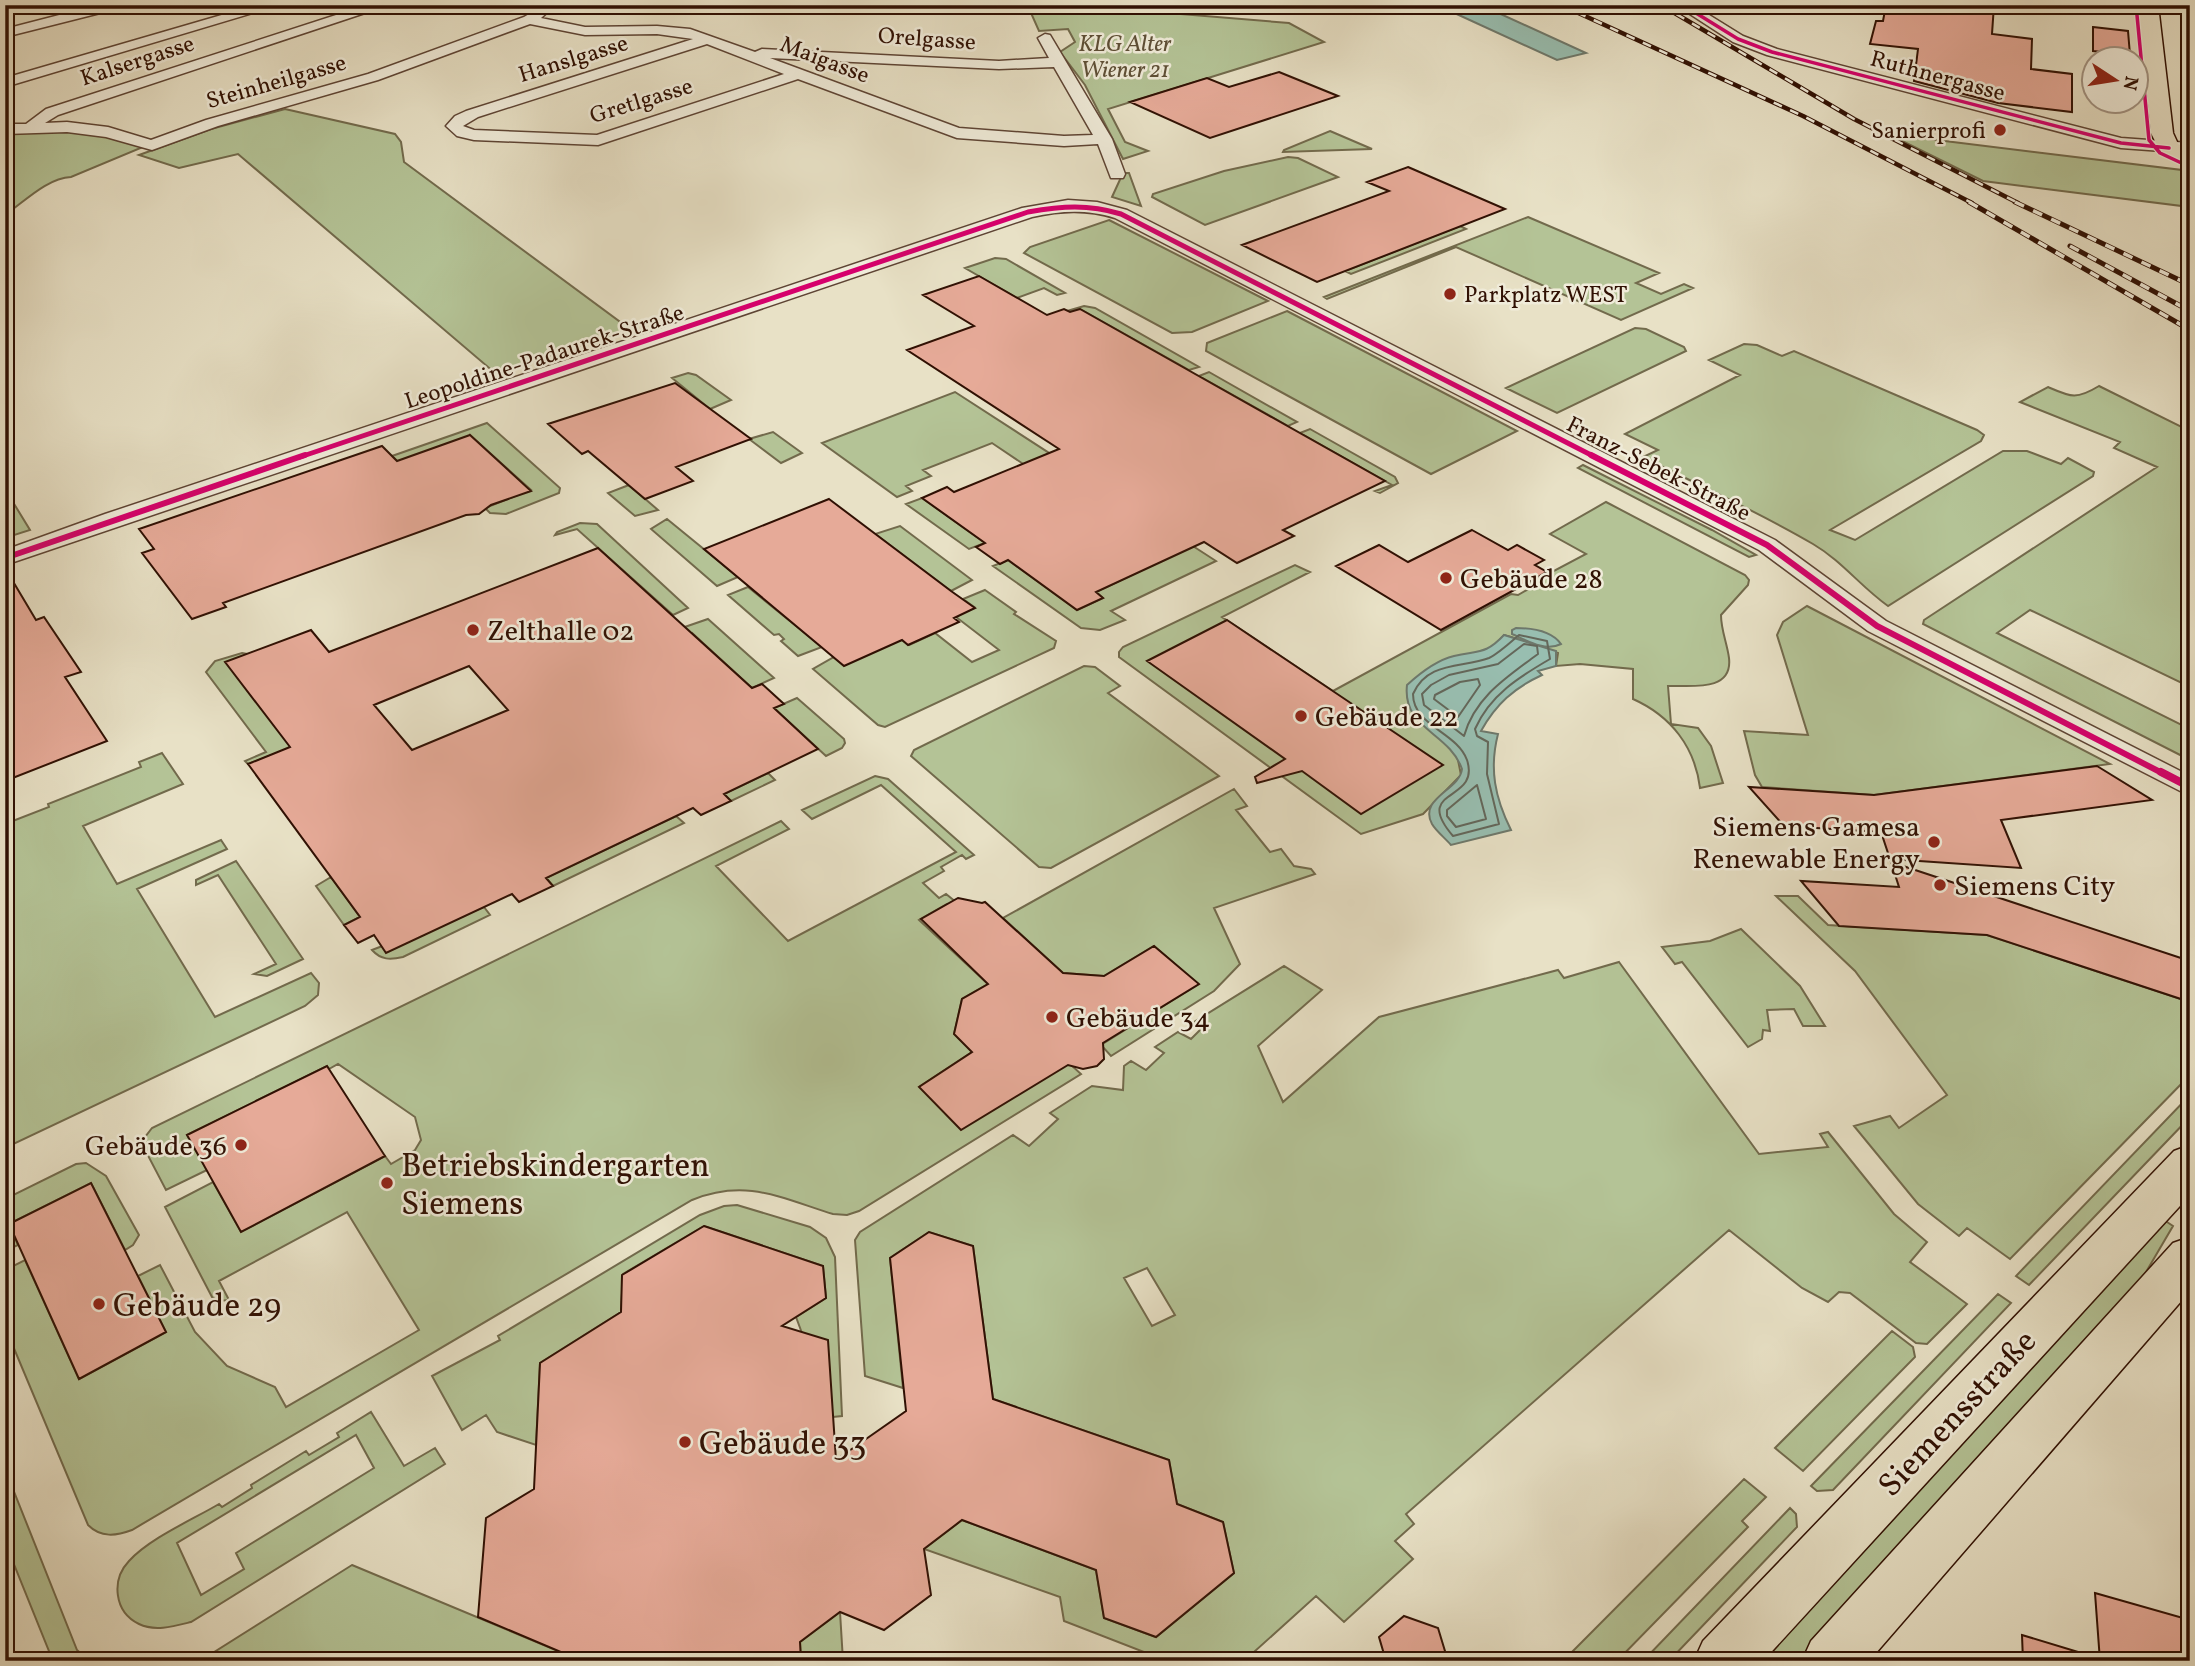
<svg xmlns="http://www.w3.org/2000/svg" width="2195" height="1666" font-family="Vollkorn,serif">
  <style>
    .green { fill: #b4c396; stroke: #726a4c; stroke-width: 2; fill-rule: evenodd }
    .water { fill: #98beb0; stroke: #6e786b; stroke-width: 2 }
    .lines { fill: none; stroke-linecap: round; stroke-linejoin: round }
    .shore { stroke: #64675a; stroke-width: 2 }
    .building { fill: #e6aa98; stroke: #301003; stroke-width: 2; fill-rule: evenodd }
    .street-casing { stroke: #5e4434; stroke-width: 3 }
    .primary-casing { stroke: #301003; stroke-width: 3 }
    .street { fill: #f0ecda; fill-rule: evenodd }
    .primary { fill: #e8e1c6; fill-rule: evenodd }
    .rail-far1-casing { stroke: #301003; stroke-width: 4.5 }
    .rail-casing { stroke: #301003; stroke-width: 5 }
    .rail-far1 { stroke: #f0ecda; stroke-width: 2.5; stroke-dasharray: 9; stroke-linecap: butt }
    .rail { stroke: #f0ecda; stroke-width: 3.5; stroke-dasharray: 10; stroke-linecap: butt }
    .cycleway-far3-casing { stroke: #f0ecda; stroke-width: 6 }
    .cycleway-far2-casing { stroke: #f0ecda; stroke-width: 8 }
    .cycleway-far1-casing { stroke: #f0ecda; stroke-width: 10 }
    .cycleway-casing { stroke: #f0ecda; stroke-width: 12 }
    .cycleway-far3 { stroke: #d6006c; stroke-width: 3.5 }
    .cycleway-far2 { stroke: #d6006c; stroke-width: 5 }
    .cycleway-far1 { stroke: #d6006c; stroke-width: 6 }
    .cycleway { stroke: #d6006c; stroke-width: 8 }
    .poi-dot { fill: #8f2418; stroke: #f0ecda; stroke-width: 2.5 }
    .labels { text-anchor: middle; stroke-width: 5; stroke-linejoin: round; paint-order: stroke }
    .far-street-label { font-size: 23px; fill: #301003; stroke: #f0ecda }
    .far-park-label { font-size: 23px; font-style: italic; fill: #5e4f36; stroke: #f0ecda }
    .far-poi-label { font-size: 23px; fill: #301003; stroke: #f0ecda; text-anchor: end }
    .poi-label { font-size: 28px; fill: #301003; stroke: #f0ecda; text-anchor: start }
    .near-poi-label { font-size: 33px; fill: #301003; stroke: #f0ecda; text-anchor: start }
    .near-street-label { font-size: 33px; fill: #301003; stroke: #f0ecda }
  </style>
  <rect width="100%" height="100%" fill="#e8e1c6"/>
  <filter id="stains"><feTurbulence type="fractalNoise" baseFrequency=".00286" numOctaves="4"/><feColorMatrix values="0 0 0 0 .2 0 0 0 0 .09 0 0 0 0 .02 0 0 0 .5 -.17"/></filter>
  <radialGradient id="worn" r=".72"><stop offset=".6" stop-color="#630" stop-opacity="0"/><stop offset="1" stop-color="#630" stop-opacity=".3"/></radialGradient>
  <path class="green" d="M1040,5H1071L1289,23L1324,42L1108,109L1125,142L1148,151L1123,159L1085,85L1060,52L1075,42L1068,29L1039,31L1031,13Z
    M285,109L395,134L401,142L404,162L631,330L495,373L238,154L179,168L139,155L211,129Z
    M5,131L88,132L143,147L71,177C47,178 24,202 5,215Z
    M1330,131L1372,149L1283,152L1284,150Z
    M1888,134L2190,171V207L1983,181Z
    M1288,157L1298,158L1338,177L1205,225L1152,197L1153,194L1224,171Z
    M1123,173H1129L1141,206L1112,197Z
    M1528,217L1659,273L1636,283L1661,294L1684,284L1693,288L1621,320L1456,247L1327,299L1324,297Z
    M1109,220L1268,301L1192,332L1172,333L1024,253L1030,247Z
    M1460,226L1466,229L1351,274L1345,271Z
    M995,258L1006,259L1065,293L1057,295L1044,288L1017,298L965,268Z
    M1084,306L1095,308L1199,367L1189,370L1080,309L1067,311Z
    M1287,311L1517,431L1431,474L1206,351L1207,343Z
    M1635,328L1646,329L1684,347L1686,351L1557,413L1506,388Z
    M1744,344L1757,345L1782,356L1794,351L1977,430L1984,435L1981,441L1830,530L1855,540L2003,451H2027L2061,464L2068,458L2094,472L2093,476L1888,606C1861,587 1842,561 1813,544C1759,512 1700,486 1643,457L1658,450L1625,434L1740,375L1709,360Z
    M1209,372L1297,422L1288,426L1199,376Z
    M688,373L696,375L731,400L710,409L672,378Z
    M2099,386L2190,431V687L2030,610L1997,633L2190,729V760L1923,624L1924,620L2157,467L2114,448L2120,442L2020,402L2048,387C2071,397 2076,400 2099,386Z
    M955,392L1216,561L1111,611L1125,620L1100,630L1081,628L993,566L1008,560L1077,610L1103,598L1096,592L1165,559L992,443L923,470L931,476L906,486L912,491L897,497L822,443Z
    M487,423L560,488L559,493L506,514L490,513L485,508L531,490L470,435L445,508L392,456Z
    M1310,429L1395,477L1398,483L1380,493L1375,491L1392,485L1300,433Z
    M773,432L802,453L781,463L749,439Z
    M1583,465L1712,530L1756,555L1749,557L1578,468Z
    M629,485L658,510L635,516L608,493Z
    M5,489L30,530L5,538Z
    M922,498L985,543L969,549L906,504Z
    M1606,502L1745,575L1749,580L1748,585L1721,615C1721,630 1727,643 1729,658C1733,693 1689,685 1668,686L1671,724L1698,728L1711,746L1723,783L1700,788C1695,747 1671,716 1633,699V669L1580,664L1556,666L1558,653C1554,651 1509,636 1504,635L1491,649L1480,652L1452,749L1457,755L1461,775L1423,814L1361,834L1119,657V652L1123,647L1295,565L1310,572L1222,617L1333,691L1511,594L1518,595L1532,587L1531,583L1586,554L1550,534Z
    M667,519L738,577L717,586L651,529Z
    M580,523L597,524L688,608L673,615L577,529L555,535L557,532Z
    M900,526L972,580L951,591L875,534Z
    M748,587L822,647L798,656L781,641L784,639L779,634L774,635L728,595Z
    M985,590L1016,612L1014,614L1056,641L1054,648L885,727L878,725L813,669L834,657L902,640L909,645L935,633L972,662L999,650L956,617L974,607L963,599Z
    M1807,606L2110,764L1874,795L1762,787L1755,775L1744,731L1808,735L1777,635L1783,622Z
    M708,619L774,678L752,688L692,633L672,641L673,631Z
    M242,653L247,654L306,768L282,751L248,764L245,761L266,752L206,672L215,661Z
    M1084,666L1095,667L1120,686L1108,693L1219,776L1051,868L1039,867L911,756L914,750Z
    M797,698L844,739L845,743L842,748L826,756L774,708Z
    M162,753L183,784L83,826L117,884L221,840L227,849L137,889L215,1017L311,973L319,983L318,995L305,1006L5,1148V824L49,807L48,804L141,767L139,762Z
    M768,773L775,780L731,801L724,794Z
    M875,776L888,779L974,855L966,859L962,855L941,867L944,871L923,883L939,898L946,894L956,902L949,906L947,904L919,920L988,984L962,999L954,1034L972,1052L919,1087L1070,1064L1081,1074L859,1211L847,1215L833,1214C781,1198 746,1178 692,1200L132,1530C116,1536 101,1538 88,1525L5,1327V1270L25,1260L79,1379L166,1332L138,1276L160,1265L195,1332L227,1366L275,1387L286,1407L419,1330L347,1212L219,1281L229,1300L219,1301L212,1297L165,1207L213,1182L241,1232L385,1156L391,1164L415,1150L421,1140L415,1117L338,1064L329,1069L327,1066L187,1135L207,1170L166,1190L143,1146L142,1141L152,1128L781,821L789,829L716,866L788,941L956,852L881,785L812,819L802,810Z
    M1234,789L1247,806L1236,810L1270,852L1281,849L1294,866L1311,869L1315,874L1214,908L1240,964L1214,991L1111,1056L1101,1045L1198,984L1154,946L1104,976L1063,973L1003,918Z
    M676,816L684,823L553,886L546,878Z
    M236,861L303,959L267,976L254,974L276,964L218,875L196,885V880Z
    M331,877L360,917L344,925L316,886Z
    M1776,896H1798L1828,925L1987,935L2190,1002V1075L2010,1259L1967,1228L1959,1236L1918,1204L1854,1126L1890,1116L1899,1128L1947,1095L1855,971Z
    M484,907L490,915L403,957C390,960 381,960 372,950Z
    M1741,929L1800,986L1825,1026H1803L1794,1009L1767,1010L1770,1031L1763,1030L1762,1039L1748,1047L1682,962L1675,964L1662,947L1710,941Z
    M1619,962L1759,1154L1828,1147L1820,1134L1828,1132L1894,1214L1927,1242L1910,1262L1967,1304L1927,1344L1916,1343L1850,1293L1839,1292L1828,1302L1802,1288L1729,1230L1406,1514L1414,1524L1395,1541L1413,1559L1344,1622L1316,1596L1244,1661H1167L1064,1621L1060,1597L924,1549L962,1520L1096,1570L1104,1618L1156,1637L1234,1573L1223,1522L1177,1504L1169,1460L993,1399L973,1246L929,1232L890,1258L903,1388L865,1376L855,1240L860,1232L1013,1135L1029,1146L1058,1119L1050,1113L1092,1086L1123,1090L1124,1066L1131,1061L1146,1070L1164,1053L1155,1047L1178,1032L1191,1039L1202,1028L1194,1022L1284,966L1322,990L1258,1046L1283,1102L1379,1017L1558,970L1564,978ZM1147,1268L1175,1315L1152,1326L1124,1278Z
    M2190,1095V1117L2029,1285L2016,1276Z
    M86,1163L106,1176L139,1235L133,1245L125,1250L91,1183L9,1224L18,1245L5,1251V1199L76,1164Z
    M737,1205L810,1227L826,1238L835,1257L842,1416L833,1417L796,1317L826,1298L823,1266L704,1226L623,1274L621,1312L540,1363L536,1445L497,1432L486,1415L462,1430L432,1376L500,1340L498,1336L700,1215L724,1206Z
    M2164,1220L2173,1226L2139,1284L1799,1661H1757Z
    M1998,1294L2011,1303L1833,1490L1817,1491L1811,1486Z
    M1892,1331L1913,1347L1915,1357L1803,1471L1775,1448Z
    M371,1412L404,1466L435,1448L445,1464L191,1622C175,1626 155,1632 139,1624C114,1612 111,1580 129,1561C150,1538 192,1520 219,1504L222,1507L252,1488L251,1485L306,1451L309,1455L339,1437L337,1433ZM356,1435L374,1468L236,1553L244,1569L201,1595L177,1543Z
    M5,1469L77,1650L89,1661H53L5,1542Z
    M1744,1479L1766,1497L1742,1521L1748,1527L1617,1661H1563Z
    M1790,1508L1796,1514L1797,1527L1669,1661H1643Z
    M352,1565L582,1661H200Z
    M840,1612L843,1661H801L800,1642Z"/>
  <path class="water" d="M1437,5H1481L1586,53L1557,60Z
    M1516,628C1532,628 1551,630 1561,644C1545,652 1526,640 1512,634V630Z
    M1504,635L1556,651V666L1538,671L1542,675C1514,688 1496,704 1481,731L1498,734C1489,769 1495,798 1511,830L1451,845C1445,838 1436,831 1432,824C1418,798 1460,790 1462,769C1449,732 1402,729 1407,685C1419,674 1437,660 1454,656C1479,650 1485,655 1504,635Z"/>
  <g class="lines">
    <path class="shore" d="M1519,635L1547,641L1550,659C1519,677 1490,695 1475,729L1477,736L1488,742L1487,774L1499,824L1453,836C1411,787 1481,803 1467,760C1457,732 1413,726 1413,694C1427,661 1462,668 1489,658C1498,654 1511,642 1519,635Z
      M1524,644L1537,646L1538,654C1507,677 1475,697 1464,736L1424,705L1422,694L1431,685L1449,675L1498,664Z
      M1478,679L1480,685L1458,717L1434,699L1435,695L1460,682Z
      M1477,785L1486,819L1456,827L1447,816V810Z"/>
  </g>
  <path class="building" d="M1886,5H1994L1992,34L2032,39L2031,69L2072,74V112L1998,103L1914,81L1918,49L1870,44L1876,21H1883Z
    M2093,27L2128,31L2130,55L2093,51Z
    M1279,72L1338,96L1210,138L1130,102L1207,78L1229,87Z
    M1408,167L1505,209L1317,282L1242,245L1389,191L1367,182Z
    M979,276L1047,315L1064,309L1070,312L1080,309L1385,481L1283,530L1294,536L1237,563L1204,542L1096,592L1103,598L1077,610L1008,560L1000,564L976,547L985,543L922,498L947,487L954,492L1059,449L907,350L974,326L923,295Z
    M675,383L751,439L676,467L693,481L645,499L588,451L582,454L548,424Z
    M470,435L531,491L491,505L479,514L466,515L223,603L226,607L192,619L142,553L154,549L139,529L382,446L397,461Z
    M829,499L951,591L975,608L954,618L959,622L908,645L902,640L844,666L704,549Z
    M1472,530L1508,550L1517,545L1544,560L1535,565L1547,572L1441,630L1336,566L1379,545L1408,562Z
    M598,548L752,688L762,684L784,704L774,708L818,749L724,794L731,801L701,815L693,808L546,878L553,886L519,902L512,894L386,953L374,935L358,943L344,925L360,917L248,764L290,747L225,662L311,630L329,652ZM469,666L508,710L412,750L374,705Z
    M5,568L36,620L44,617L81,672L65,677L107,741L5,781Z
    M1227,620L1376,720L1443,765L1361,814L1302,771L1257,783L1255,777L1285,759L1147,661Z
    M2097,766L2152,800L2001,820L2021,868L1890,859L1881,832L1784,826L1749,787L1874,795Z
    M1891,862L2190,961V1002L1987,935L1839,926L1801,881L1899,887Z
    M958,898L982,903L985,902L1063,973L1104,976L1154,946L1199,984L1103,1043L1104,1059L1097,1066L1083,1069L1068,1065L961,1130L919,1087L972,1052L954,1034L962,999L988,984L921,919Z
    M327,1066L385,1156L241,1232L187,1135Z
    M91,1183L166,1332L79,1379L9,1224Z
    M704,1226L823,1266L826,1298L782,1326L828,1340L836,1460L906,1411L890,1258L929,1232L973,1246L993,1399L1169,1460L1177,1504L1223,1522L1234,1573L1156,1637L1104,1618L1096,1570L962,1520L924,1549L931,1595L884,1630L840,1612L800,1642L801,1661H582L478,1617L486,1518L534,1489L540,1363L621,1312L622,1275Z
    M2095,1593L2190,1620V1661H2100Z
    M1404,1616L1438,1628L1448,1661H1386L1379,1637Z
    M2022,1635L2088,1655L2087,1661H2023Z"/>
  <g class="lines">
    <defs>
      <path id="street" d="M98,5H122L120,8L5,37V29Z
        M256,5H279L5,87V78Z
        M367,5H389L58,115L45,123L67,122L108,127L151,140L206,120L368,74L524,17L543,6L550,10L541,18L585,27L657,26L690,29L755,52L762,49L999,61L1049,58L1038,38L1045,34L1050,35L1112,139L1125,174L1123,178H1111L1098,144L1064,146L957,138L798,79L598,145L474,140L457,136L446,126L455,116L466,111L693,39L657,34L585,35L530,24L378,80L218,126L152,150L106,137L67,132L5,134V124H26L46,109ZM707,44L784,74L597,135L474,130L463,126L478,117ZM770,58L999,69L1054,67L1093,135L1064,136L959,128Z
        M1676,5H1693L1743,36L1777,49L2121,138L2190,143V153L2121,148L1767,55L1733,42Z
        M1068,200L1097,202L1127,210L1775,540L1886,621L2190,776V796L1868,631L1759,550L1115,218C1085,209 1061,211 1032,217L5,565V550L105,514L1022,208Z"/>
      <path id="primary" d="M2138,5H2158L2173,133L2178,144L2190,151V168L2161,153L2151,133Z
        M2190,1145V1195L1763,1661H1694L1703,1641L2174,1151Z
        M2190,1237V1291L1869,1661H1802L1811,1641L2173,1243Z"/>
    </defs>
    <use href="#street" class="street-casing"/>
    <use href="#primary" class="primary-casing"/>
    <use href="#street" class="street"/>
    <use href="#primary" class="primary"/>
    <defs>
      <path id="rail-far1" d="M1561,5L1803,116L1972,203
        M1661,5L1854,119L2018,203"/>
      <path id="rail" d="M1969,202L2190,330
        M2015,202L2190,285
        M2070,246L2190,311"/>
    </defs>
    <use href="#rail-far1" class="rail-far1-casing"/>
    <use href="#rail" class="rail-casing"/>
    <use href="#rail-far1" class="rail-far1"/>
    <use href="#rail" class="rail"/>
    <defs>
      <path id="cycleway-far3" d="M1683,5L1738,39L1772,52L2121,143L2169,148
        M2136,5L2149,140L2160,153L2190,167"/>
      <path id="cycleway-far2" d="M300,457L1028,212C1062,206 1088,204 1121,214L1595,457"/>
      <path id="cycleway-far1" d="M1591,455L1767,545L1877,626L2164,774
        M5,558L305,455"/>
      <path id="cycleway" d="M2161,772L2190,787"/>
    </defs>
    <use href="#cycleway-far3" class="cycleway-far3-casing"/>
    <use href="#cycleway-far2" class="cycleway-far2-casing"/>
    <use href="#cycleway-far1" class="cycleway-far1-casing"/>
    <use href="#cycleway" class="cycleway-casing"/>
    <use href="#cycleway-far3" class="cycleway-far3"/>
    <use href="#cycleway-far2" class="cycleway-far2"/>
    <use href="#cycleway-far1" class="cycleway-far1"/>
    <use href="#cycleway" class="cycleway"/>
  </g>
  <g class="poi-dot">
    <circle cx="2000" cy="130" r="7"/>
    <circle cx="1450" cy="294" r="7"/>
    <circle cx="1446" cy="578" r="7"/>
    <circle cx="473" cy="630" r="7"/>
    <circle cx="1301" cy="716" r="7"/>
    <circle cx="1934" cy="842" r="7"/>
    <circle cx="1940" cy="885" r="7"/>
    <circle cx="1052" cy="1017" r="7"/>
    <circle cx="241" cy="1145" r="7"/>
    <circle cx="387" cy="1183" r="7"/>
    <circle cx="99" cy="1304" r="7"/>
    <circle cx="685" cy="1442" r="7"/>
  </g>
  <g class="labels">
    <g class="far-street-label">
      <text transform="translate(927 38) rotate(4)" y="8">Orelgasse</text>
      <text transform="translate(573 58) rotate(-17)" y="8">Hanslgasse</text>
      <text transform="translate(825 59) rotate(21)" y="8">Maigasse</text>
      <text transform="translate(137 60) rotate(-18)" y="8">Kalsergasse</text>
      <text transform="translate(1938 75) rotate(15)" y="8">Ruthnergasse</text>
      <text transform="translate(276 81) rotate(-16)" y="8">Steinheilgasse</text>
      <text transform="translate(641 100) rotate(-17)" y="8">Gretlgasse</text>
      <text transform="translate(544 356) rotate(-18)" y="8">Leopoldine-Padaurek-Straße</text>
      <text transform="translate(1659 468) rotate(27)" y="8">Franz-Sebek-Straße</text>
    </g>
    <g class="far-park-label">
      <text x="1125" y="51">KLG Alter<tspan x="1125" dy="26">Wiener 21</tspan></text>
    </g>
    <g class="far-poi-label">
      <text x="1986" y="138">Sanierprofi</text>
      <text x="1464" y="302" text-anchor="start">Parkplatz WEST</text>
    </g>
    <g class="poi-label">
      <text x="1460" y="588">Gebäude 28</text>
      <text x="487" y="640">Zelthalle 02</text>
      <text x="1315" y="726">Gebäude 22</text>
      <text x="1920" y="836" text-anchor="end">Siemens Gamesa<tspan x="1920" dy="32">Renewable Energy</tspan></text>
      <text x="1954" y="895">Siemens City</text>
      <text x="1066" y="1027">Gebäude 34</text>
      <text x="227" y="1155" text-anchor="end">Gebäude 36</text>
    </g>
    <g class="near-poi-label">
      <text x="401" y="1176">Betriebskindergarten<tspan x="401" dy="38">Siemens</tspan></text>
      <text x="113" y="1316">Gebäude 29</text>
      <text x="699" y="1454">Gebäude 33</text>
    </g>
    <g class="near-street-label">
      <text transform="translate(1956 1412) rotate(-47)" y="12">Siemensstraße</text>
    </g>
  </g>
  <rect width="2195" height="1666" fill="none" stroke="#e8e1c6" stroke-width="28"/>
  <rect x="7" y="7" width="2181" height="1652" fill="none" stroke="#301003" stroke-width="3.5"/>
  <rect x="14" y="14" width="2167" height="1638" fill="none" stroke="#301003" stroke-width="2"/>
  <g transform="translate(2115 80) rotate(102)"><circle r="33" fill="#f0ecda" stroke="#a39484" stroke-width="2"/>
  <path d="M0-5L12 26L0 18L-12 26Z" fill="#8f2418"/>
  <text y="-10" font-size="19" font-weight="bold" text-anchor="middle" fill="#301003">N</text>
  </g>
  <rect width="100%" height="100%" filter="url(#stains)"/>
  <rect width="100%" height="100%" fill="url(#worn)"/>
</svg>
